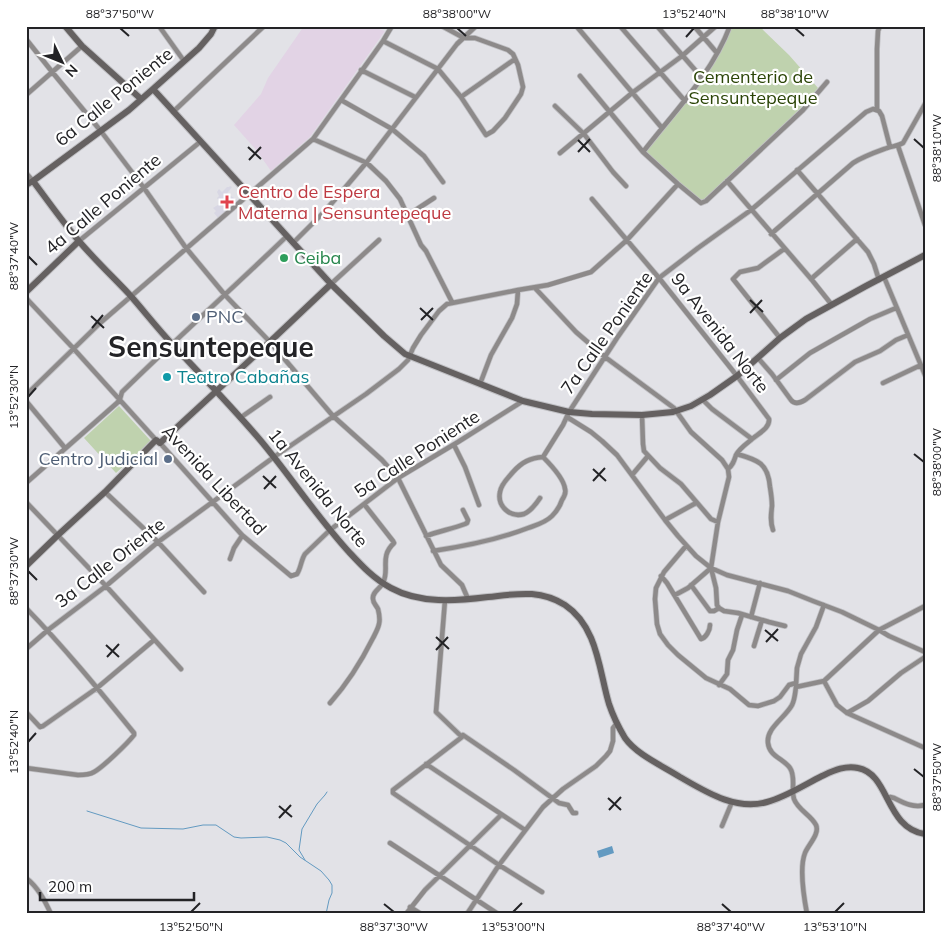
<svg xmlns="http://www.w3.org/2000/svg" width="951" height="940" font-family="Mulish,sans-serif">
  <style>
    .built { fill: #d8d7e4 }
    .education { fill: #e2d3e5 }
    .green { fill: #bfd2ae }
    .water { fill: #639ac1 }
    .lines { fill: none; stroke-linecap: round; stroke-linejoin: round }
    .stream { stroke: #639ac1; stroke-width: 1 }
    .street-casing { stroke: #c0c0c4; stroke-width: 6 }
    .secondary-casing { stroke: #c0c0c4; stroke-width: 8 }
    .street { stroke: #8d8a8a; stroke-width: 4.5 }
    .secondary { stroke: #656161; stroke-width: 6 }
    .ticks { fill: none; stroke: #232326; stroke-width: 2 }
    .health-dot { fill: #e0444e; stroke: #fff; stroke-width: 2 }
    .leisure-dot { fill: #2e9e5b; stroke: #fff; stroke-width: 2 }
    .service-dot { fill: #5c6f8a; stroke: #fff; stroke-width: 2 }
    .culture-dot { fill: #0f9aa8; stroke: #fff; stroke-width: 2 }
    .labels { text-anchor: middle; stroke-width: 4.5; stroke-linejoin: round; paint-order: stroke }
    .park-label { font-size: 18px; fill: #2a4406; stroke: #fff }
    .street-label { font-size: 18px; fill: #232326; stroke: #fff }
    .health-label { font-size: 18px; fill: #be3a42; stroke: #fff; text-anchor: start }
    .leisure-label { font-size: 18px; fill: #27864d; stroke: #fff; text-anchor: start }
    .service-label { font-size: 18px; fill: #4e5e75; stroke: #fff; text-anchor: start }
    .culture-label { font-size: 18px; fill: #0d838f; stroke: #fff; text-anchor: start }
    .town-label { font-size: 28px; font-weight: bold; fill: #232326; stroke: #fff }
    .neatline { fill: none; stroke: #232326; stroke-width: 2 }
    .ticks-label { font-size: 12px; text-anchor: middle; fill: #232326 }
  </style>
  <rect width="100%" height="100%" fill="#e2e2e7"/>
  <path class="built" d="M230,186L232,187L225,196L226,198L227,195L229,197L231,196L237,200L218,218L214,213L216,211L213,208L221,203L217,198L219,196L217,192L219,189L222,192L227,187H229Z"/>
  <path class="education" d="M304,26H369L385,31L310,137L271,171L257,151L234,125L261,94L268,78Z"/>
  <path class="green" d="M730,26H759L789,55L818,88C783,129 743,166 703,203L645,153L702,78Z
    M119,406L151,441L116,473L84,438Z"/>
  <path class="water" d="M612,846L614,853L599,858L597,851Z"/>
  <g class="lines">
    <path class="stream" d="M87,811L141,828L183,829L203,825H216L234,837L241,838L267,837L280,840L286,843L300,857L321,871L329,880L332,885V893L329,900L326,914
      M305,860L299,850L302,829L317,804L325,795L327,792"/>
    <defs>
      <path id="street" d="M159,26L184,61
        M620,26L685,101
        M657,26L702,78
        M694,26L717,53
        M578,28L662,128
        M26,39L53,73L100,130L144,188L186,248L225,295L270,342L333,416L382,460L398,478L441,565L462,585L468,599
        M383,41L438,69L461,97L486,135L493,131L505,118L521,94L523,87L518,65L513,54L508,50L475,38H464L442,26
        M361,70L415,97
        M580,76L643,152L678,184L701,203L706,201L803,110L827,82
        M26,95L82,46
        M461,97L515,59
        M341,100L392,129L424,156L443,182
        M555,106L584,134L613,172L626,186
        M877,110V49L878,31L880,26
        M173,112L264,26
        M313,139L367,163L386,181L400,199L421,245L426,251L452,302
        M898,146L925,225
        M643,152C674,112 712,74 730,26
        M560,153L632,93L682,56L716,26
        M797,170L868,252L874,264L879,280
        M26,173L33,181
        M727,181L812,280L832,305
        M592,199L659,278L737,376L769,419C770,429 757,434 751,440C746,444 739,449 736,455C734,461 733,465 728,469L729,477L718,522L711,568L716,588L717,605L719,608L724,611L738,613L769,622L785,626
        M408,215L434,198
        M771,234L853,163C864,156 876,152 887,148C893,146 898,146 903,143L925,104
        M79,241L200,142
        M293,243L324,212L338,196L366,163L457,44L476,26
        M884,277L925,375
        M811,279L857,239
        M331,284L379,240
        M535,288L576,332L605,357L674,408L691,432L722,460L728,469
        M26,298L73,348L156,440
        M780,338L733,279L740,272L758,268L784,249
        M758,358L772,374L791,400C795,405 800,403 805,400L855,362L880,351L896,340L908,335
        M776,380L810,353L870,319L896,308
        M883,383L921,365
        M480,384L491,355L512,318L517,304L518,290
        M26,395L99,324L313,139L383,41L392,26
        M703,400L712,409L752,439
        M26,401L65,448
        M642,415L643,444L644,451L660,468L681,484L711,519L718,522
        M567,417L591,432L602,441L617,455L665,520L678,536L696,556L711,568L727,575L788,591L813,601L842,612L879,630L889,636L925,652
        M240,418L270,397
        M160,443L242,535L291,576L297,574C301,568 301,560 305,554L330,530L398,478L458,442L523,401
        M454,445L465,467L479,505
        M737,454C758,460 768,463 770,487C771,493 772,500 772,506C771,514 770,522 773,530
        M632,475L648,456
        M26,483L117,403L120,399L122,392C176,339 232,289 287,236
        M105,492L158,542L204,592
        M540,498C536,504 531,511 524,514C510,518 497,506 500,492C501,484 508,478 513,472C522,462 530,458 543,457
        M26,502L106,586L181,669
        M665,520L696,503
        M426,536C439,531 452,529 465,524L467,523L468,520L463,510
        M686,546L664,572L656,588L655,599L657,624L660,634L668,645L678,655L706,678L730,689L749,705L758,706L774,701L780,697L789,685L796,683
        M433,551C466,546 497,540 528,528C536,525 545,523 552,516C556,512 560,506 562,500C564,497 566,492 565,489C564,479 550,464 543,457L563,425L569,412L617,338L659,278L698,248L751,210L866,112L873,109L879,111L882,116L890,147
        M230,559L234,548L242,536
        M661,576L667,583L701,639C706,638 710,630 710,625
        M691,585L710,611H714L719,608
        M675,595L688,588L711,568
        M445,600L436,712L462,737L463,735L514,770L559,803L568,805L573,813H576
        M26,608C64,647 99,690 134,733V735C128,743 103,767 94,772C89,775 84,775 78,775L26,768
        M751,617L760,583
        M754,646L762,620
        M26,649L48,630L106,586L158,542L274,457L366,394L399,369L408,360L413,348L421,335L439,311L447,304L518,290L548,285L591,272L627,240L678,184
        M824,681L879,630L925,606
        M719,685L727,674L728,660L733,650L737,630L742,615
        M796,685L797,668L801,654L816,627L824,605
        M330,703C347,684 361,662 373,638C375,634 378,629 379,624C380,620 379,613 378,609C376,605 373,603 373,599C372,592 380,589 383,583C390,569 379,557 394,543L393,541L364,504
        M26,712L40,727L43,726L97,688L154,640
        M847,713L868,701L901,673L925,657
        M462,737L393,790V793L499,865L542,892
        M426,764L525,830
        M887,799L890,797L894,798C904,803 913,808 925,805
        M722,826L732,802
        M390,843L498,914
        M26,878C38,887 45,901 51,914
        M410,907L421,914
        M406,914L425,890L501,815
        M467,914L499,865L543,807L563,789L596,766L606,756L610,751L613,741V728L617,723
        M807,914C804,898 799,868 805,853C808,845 820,834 816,825C811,815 798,810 794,799C791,789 796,777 790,768C784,759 769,756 768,743C766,728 785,718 792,705C795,699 795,693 796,687L824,681L837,705L847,713L925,748"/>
      <path id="secondary" d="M65,26L82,46L141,99
        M153,89L287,236L331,284L384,336L405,354L523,401L569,412L592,414L642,415L673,412L691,406L710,395L737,376L780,338L806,319L866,286L925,255
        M33,181C48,201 62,221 78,240C94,259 112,276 129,294C144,311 158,329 173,345C203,377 233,408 261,441C291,477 317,517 349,552C362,566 374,579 391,588C420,604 456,601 488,597C517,594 539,589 565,605C598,627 599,671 609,704C613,716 619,728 625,738C637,755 663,766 680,777C706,792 736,811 767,802C786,797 804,785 822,776C833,771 845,765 858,768C890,774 885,828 925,834
        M26,185L33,181L129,110L153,89L199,48L211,34L215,26
        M26,292L79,241
        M26,566L58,535L105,492L156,440L160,443L275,337L331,284"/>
    </defs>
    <use href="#street" class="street-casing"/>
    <use href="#secondary" class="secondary-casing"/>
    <use href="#street" class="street"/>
    <use href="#secondary" class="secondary"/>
  </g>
  <path class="ticks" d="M120,28L129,36M457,28L466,36M795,28L804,36M686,37L694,28M914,139L924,148M578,140L590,152M248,147L261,159M578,152L590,139M249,160L261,147M28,256L37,265M750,300L763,312M420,308L433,320M750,313L762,300M91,316L104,328M421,320L433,308M92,328L103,315M28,397L36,388M914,454L924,462M593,469L606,481M263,476L276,488M593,481L605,468M264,489L276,476M28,571L37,580M765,630L778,641M436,637L449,649M766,642L778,629M106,645L119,657M436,650L448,637M107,657L119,644M28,742L36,733M914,769L924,777M608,798L621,810M279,806L292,817M609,810L621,797M279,818L291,805M384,904L394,912M722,904L731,912M191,912L200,903M513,912L522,903M835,912L844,903"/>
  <path class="health-dot" d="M224.5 194.5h5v5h5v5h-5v5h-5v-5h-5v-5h5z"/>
  <circle class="leisure-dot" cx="284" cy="258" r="5"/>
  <g class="service-dot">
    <circle cx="196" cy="317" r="5"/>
    <circle cx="168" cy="459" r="5"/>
  </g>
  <circle class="culture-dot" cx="167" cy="377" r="5"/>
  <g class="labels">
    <g class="park-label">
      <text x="753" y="83">Cementerio de<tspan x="753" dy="21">Sensuntepeque</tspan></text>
    </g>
    <g class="street-label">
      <text transform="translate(114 97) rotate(-39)" y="6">6a Calle Poniente</text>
      <text transform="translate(103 204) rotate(-40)" y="6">4a Calle Poniente</text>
      <text transform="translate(607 333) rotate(-55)" y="6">7a Calle Poniente</text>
      <text transform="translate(720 333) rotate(52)" y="6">9a Avenida Norte</text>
      <text transform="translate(417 454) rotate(-33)" y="6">5a Calle Poniente</text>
      <text transform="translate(214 480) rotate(47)" y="6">Avenida Libertad</text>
      <text transform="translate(318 488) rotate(51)" y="6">1a Avenida Norte</text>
      <text transform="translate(110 563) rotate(-38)" y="6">3a Calle Oriente</text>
    </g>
    <g class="health-label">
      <text x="238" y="198">Centro de Espera<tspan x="238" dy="21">Materna | Sensuntepeque</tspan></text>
    </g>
    <g class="leisure-label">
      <text x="294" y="264">Ceiba</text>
    </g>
    <g class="service-label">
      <text x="206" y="323">PNC</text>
      <text x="158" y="465" text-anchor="end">Centro Judicial</text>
    </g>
    <g class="culture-label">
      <text x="177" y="383">Teatro Cabañas</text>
    </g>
    <g class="town-label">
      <text x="211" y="357">Sensuntepeque</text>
    </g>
  </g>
  <rect width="951" height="940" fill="none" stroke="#ffffff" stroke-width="55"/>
  <g transform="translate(62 62) rotate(133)" stroke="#ffffff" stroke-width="4" paint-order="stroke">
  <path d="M0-4L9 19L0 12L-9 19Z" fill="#232326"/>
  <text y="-8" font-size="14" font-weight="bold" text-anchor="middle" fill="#232326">N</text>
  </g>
  <path d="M40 892v8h154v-8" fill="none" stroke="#232326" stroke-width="2.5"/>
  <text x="48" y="892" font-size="15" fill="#232326" stroke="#ffffff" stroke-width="4" paint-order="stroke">200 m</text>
  <rect x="28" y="28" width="896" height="884" class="neatline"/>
  <g class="ticks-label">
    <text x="120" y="18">88°37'50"W</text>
    <text x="457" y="18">88°38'00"W</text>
    <text x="694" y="18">13°52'40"N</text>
    <text x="795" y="18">88°38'10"W</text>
    <text transform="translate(937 148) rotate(-90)" y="4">88°38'10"W</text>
    <text transform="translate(14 256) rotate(-90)" y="4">88°37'40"W</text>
    <text transform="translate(14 397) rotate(-90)" y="4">13°52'30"N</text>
    <text transform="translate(937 462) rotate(-90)" y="4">88°38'00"W</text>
    <text transform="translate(14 571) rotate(-90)" y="4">88°37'30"W</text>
    <text transform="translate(14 742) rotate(-90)" y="4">13°52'40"N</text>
    <text transform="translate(937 777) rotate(-90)" y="4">88°37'50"W</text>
    <text x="191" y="931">13°52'50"N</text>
    <text x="394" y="931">88°37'30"W</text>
    <text x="513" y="931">13°53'00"N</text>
    <text x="731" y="931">88°37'40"W</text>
    <text x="835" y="931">13°53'10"N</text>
  </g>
</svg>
